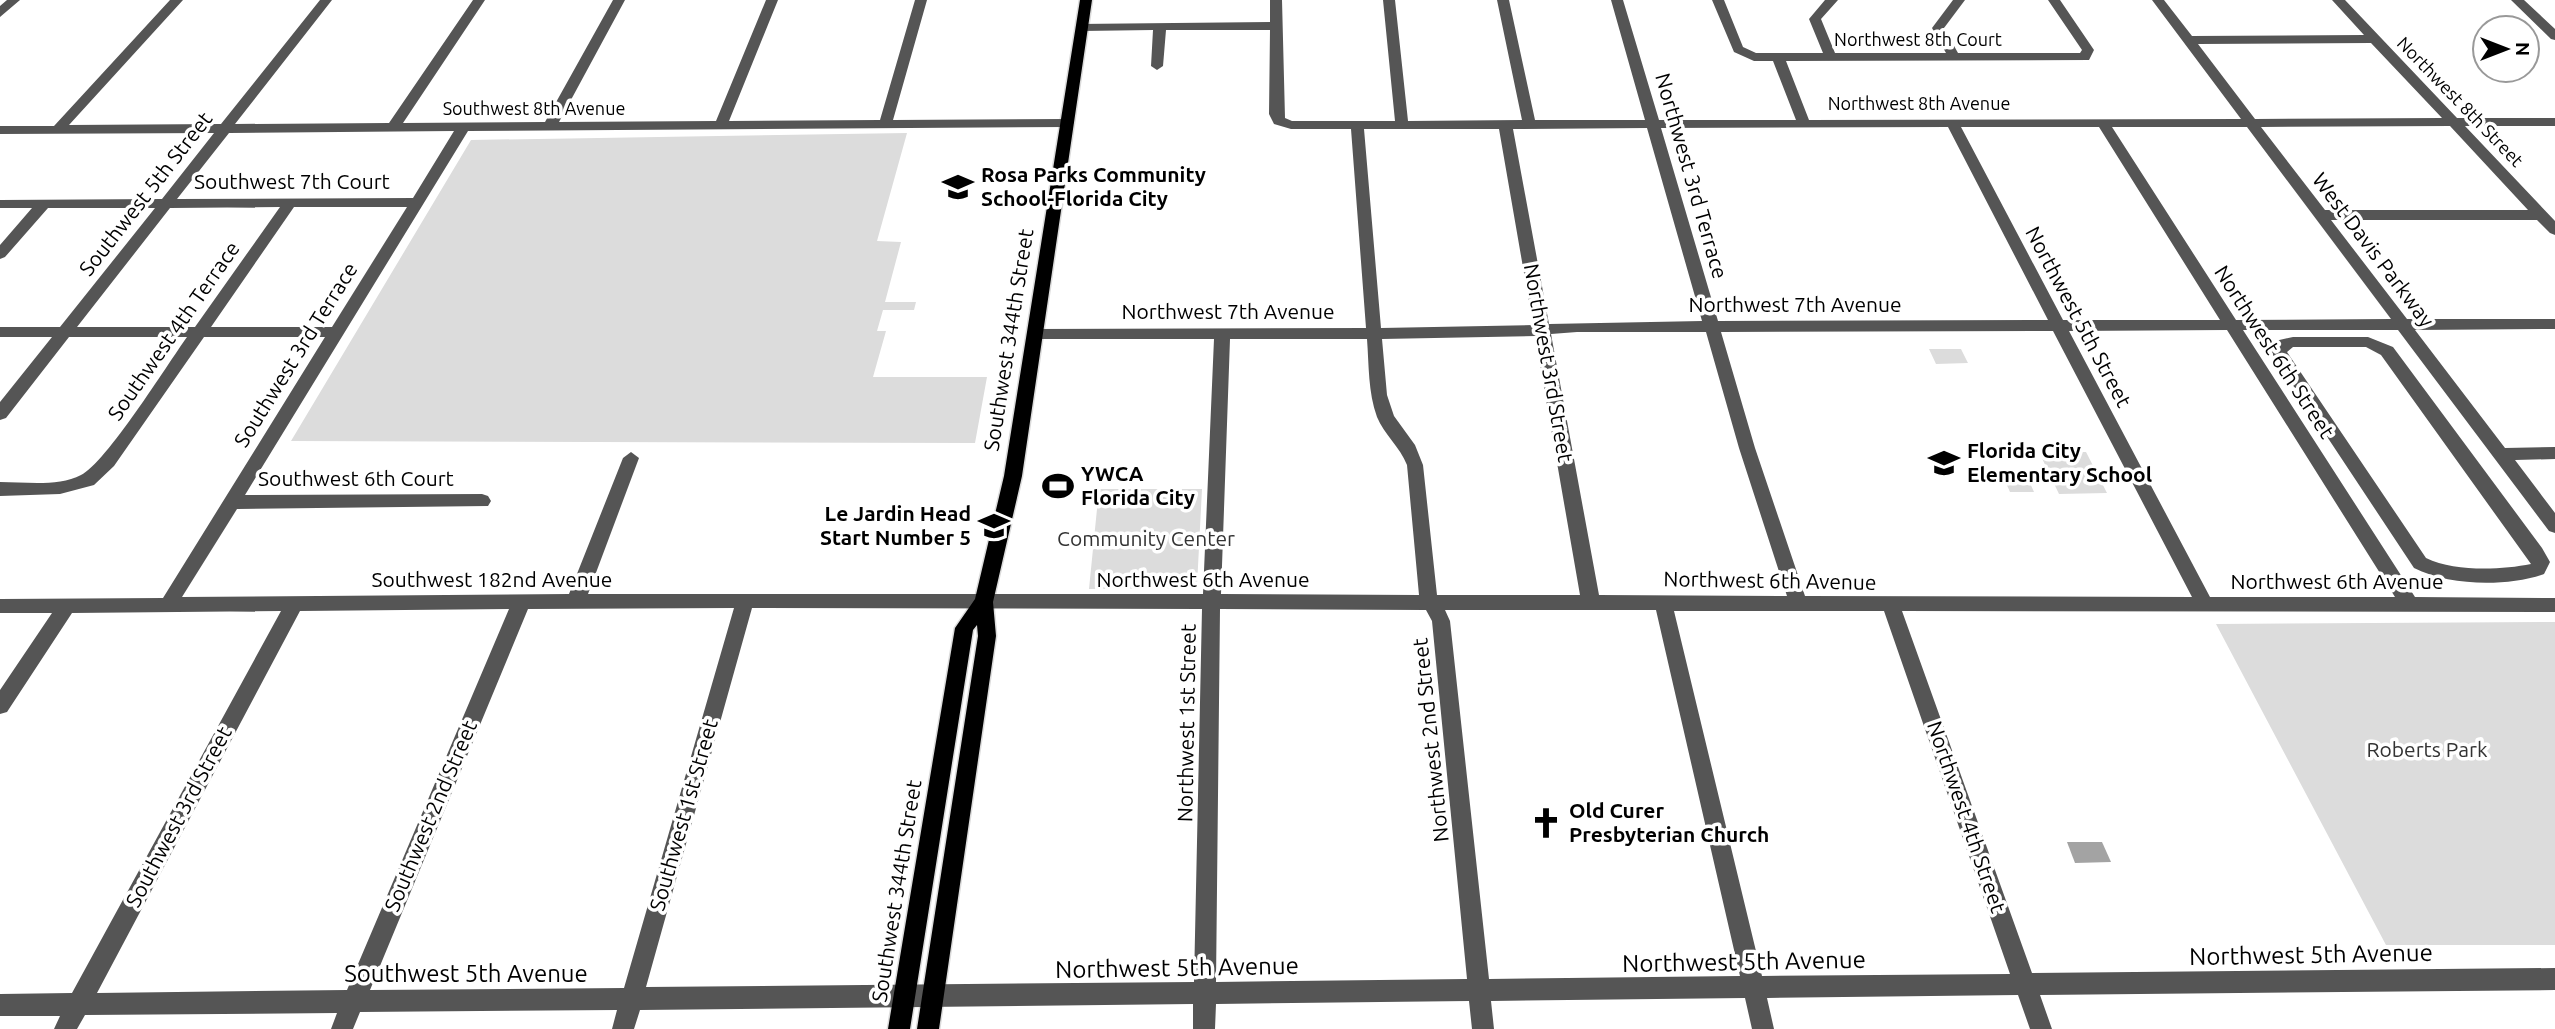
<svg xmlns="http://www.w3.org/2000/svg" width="2555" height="1029" font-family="Ubuntu,sans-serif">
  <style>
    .green { fill: #dcdcdc }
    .water { fill: #a3a3a3 }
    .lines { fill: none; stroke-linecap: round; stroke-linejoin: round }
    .major-casing { stroke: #dbdbdb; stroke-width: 3 }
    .minor { fill: #555; fill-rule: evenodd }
    .major { fill: #000; fill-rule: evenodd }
    .labels { text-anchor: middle; stroke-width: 7; stroke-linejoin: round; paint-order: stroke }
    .far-street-label { font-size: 18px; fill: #000; stroke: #fff }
    .poi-label { font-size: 21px; font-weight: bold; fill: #000; stroke: #fff; text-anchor: start }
    .street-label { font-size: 21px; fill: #000; stroke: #fff }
    .park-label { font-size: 21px; fill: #333; stroke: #fff }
    .near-street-label { font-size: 24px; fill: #000; stroke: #fff }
  </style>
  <rect width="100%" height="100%" fill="#fff"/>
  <path class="green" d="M907,133L877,241L901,242L885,302H916L914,310H883L877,331H886L873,377H987L975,443L291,441L471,140Z
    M1929,349H1961L1968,363L1936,364Z
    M2039,452H2086L2107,493L2059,494Z
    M2001,472H2025L2034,492H2010Z
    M1099,489H1202L1197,586L1192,588L1089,589Z
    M2555,622V945H2386L2216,624Z"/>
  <path class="water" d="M2067,842H2102L2111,862L2075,863Z"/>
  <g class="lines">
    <defs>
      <path id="major" d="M1080,0H1092L1022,476L993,602L996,636L939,1029H917L978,636L977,625L973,630L910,1029H888L955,628L975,599L1004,476Z"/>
    </defs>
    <use href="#major" class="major-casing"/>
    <path class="minor" d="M7,0H20L0,17V6Z
      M170,0H183L69,125L221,124L320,0H332L235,124L389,123L473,0H485L403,123L545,122L613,0H625L559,122L716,121L766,0H778L729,121L880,120L915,0H927L893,120L1067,119L1074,123L1067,127L468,131L245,495L482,494L488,496L491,501L488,506L237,509L182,597L569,594L623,458L631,452L639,458L588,594H1203L1214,339H1035L1027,334L1035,329L1366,328L1351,129H1291L1274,124L1269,114L1270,30H1166L1163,66L1157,70L1151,66L1153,30L1082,31L1076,27L1078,24L1270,22V0H1282L1285,118L1292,121H1395L1383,0H1395L1408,121L1522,120L1497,0H1509L1535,120H1645L1611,0H1623L1659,120H1796L1773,61H1754L1734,52L1712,0H1724L1743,47L1756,53H1823L1809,19L1825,0H1838L1821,19L1835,53H1946L1932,28L1953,0H1965L1944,28L1958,53H2080L2082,50L2048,0H2060L2094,50L2089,60L1786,61L1809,120L2241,119L2152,0H2164L2192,36L2364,35L2332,0H2345L2457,118H2555V126H2465L2555,221V235L2550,233L2537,220H2331L2407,319H2555V329L2415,330L2505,448L2555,447V459L2515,460L2555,513V533L2549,531L2398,330H2243L2415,597L2555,598V612L1902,611L2032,973L2555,968V990L2040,995L2052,1029H2030L2018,995L1767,998L1774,1029H1752L1745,998L1491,1001L1494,1029H1472L1469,1001L1216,1004L1215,1029H1193V1004L640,1010L634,1029H612L617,1010L360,1012L353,1029H331L337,1013L85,1015L77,1029H54L60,1016H0V994L72,993L281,611L72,613L7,712L0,714V690L52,613H0V599L163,598L325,337H204L114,466L94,485L60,494L0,496V482C25,482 58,487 81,475C106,463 167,365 187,337H69L6,418L0,420V402L52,337H0V327H60L155,208H48L5,257L0,259V245L32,208H0V200L162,199L214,133L0,134V126H54ZM2371,43L2442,118L2255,119L2198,44ZM2450,126L2528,210H2325L2261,127ZM1948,127L2048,320L1718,321L1661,128ZM1961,127H2099L2220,320H2063ZM2112,127H2247L2391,319L2236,320ZM1647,128L1702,321L1549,324L1513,129ZM1364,129H1499L1533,325L1381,328ZM454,131L413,198L177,199L229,133ZM280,207L195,327H77L170,208ZM294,207H407L332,327H211ZM2227,330L2395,597H2210L2069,331ZM2053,331L2192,597L1805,596L1755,448L1721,332ZM1577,332H1706L1739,448L1787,596L1599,595L1551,334ZM1535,336L1580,595H1437L1423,465L1415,445L1394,416L1387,395L1382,339ZM1230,339H1367C1369,365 1368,392 1377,417C1384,434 1400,447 1407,465L1419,595L1221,594ZM734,608L624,988L370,990L528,609ZM752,608L1202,609L1194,982L646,987ZM509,609L347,990L97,993L300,611ZM1220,609L1426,610L1432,621L1467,979L1216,982ZM1445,610H1656L1740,976L1489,979L1450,621ZM1674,611H1884L2010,974L1762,976Z
      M2511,0H2524L2555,29V40L2551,39Z
      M2293,337H2368L2393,347L2542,548L2550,562L2544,574C2506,587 2450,586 2414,568L2271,352L2275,341ZM2293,347H2366L2381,355L2531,564C2501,570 2455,572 2426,558L2287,352Z"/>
    <use href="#major" class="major"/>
  </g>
  <defs>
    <symbol id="school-bare" viewBox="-9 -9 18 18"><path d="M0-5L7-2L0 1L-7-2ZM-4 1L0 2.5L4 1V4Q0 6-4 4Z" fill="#000" stroke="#fff" stroke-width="2.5" paint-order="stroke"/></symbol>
    <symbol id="stadium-bare" viewBox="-9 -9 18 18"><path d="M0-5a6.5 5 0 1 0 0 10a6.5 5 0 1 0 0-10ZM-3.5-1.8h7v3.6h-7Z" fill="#000" stroke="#fff" stroke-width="2.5" paint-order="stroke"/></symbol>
    <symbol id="church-bare" viewBox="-9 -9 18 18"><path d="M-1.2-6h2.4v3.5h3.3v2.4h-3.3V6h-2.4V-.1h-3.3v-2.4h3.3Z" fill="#000" stroke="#fff" stroke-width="2.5" paint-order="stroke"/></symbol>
  </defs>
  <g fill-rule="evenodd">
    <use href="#school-bare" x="936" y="165" width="44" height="44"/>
    <use href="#school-bare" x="1922" y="441" width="44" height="44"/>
    <use href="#stadium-bare" x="1036" y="464" width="44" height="44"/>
    <use href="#school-bare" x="972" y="504" width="44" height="44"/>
    <use href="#church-bare" x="1524" y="801" width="44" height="44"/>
  </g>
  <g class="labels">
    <g class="far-street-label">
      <text x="1918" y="46">Northwest 8th Court</text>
      <text transform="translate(2460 102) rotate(46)" y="6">Northwest 8th Street</text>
      <text x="1919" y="110">Northwest 8th Avenue</text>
      <text x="534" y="115">Southwest 8th Avenue</text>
    </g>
    <g class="poi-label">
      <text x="981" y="182">Rosa Parks Community<tspan x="981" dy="24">School-Florida City</tspan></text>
      <text x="1967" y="458">Florida City<tspan x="1967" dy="24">Elementary School</tspan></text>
      <text x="1081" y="481">YWCA<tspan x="1081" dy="24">Florida City</tspan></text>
      <text x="971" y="521" text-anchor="end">Le Jardin Head<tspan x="971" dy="24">Start Number 5</tspan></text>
      <text x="1569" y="818">Old Curer<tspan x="1569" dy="24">Presbyterian Church</tspan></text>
    </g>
    <g class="street-label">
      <text transform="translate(1691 176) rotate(74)" y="7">Northwest 3rd Terrace</text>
      <text x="292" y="189">Southwest 7th Court</text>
      <text transform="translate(146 194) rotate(-52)" y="7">Southwest 5th Street</text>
      <text transform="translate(2373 250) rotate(53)" y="7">West Davis Parkway</text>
      <text x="1795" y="312">Northwest 7th Avenue</text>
      <text x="1228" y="319">Northwest 7th Avenue</text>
      <text transform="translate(2078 317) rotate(62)" y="7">Northwest 5th Street</text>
      <text transform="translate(174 331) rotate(-55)" y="7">Southwest 4th Terrace</text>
      <text transform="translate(1009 340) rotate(-81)" y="7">Southwest 344th Street</text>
      <text transform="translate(2274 352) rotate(57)" y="7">Northwest 6th Street</text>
      <text transform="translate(296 355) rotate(-58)" y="7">Southwest 3rd Terrace</text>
      <text transform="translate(1548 363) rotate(80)" y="7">Northwest 3rd Street</text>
      <text x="356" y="486">Southwest 6th Court</text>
      <text x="492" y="587">Southwest 182nd Avenue</text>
      <text x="1203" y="587">Northwest 6th Avenue</text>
      <text transform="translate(1770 581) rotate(1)" y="7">Northwest 6th Avenue</text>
      <text x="2337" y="589">Northwest 6th Avenue</text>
      <text transform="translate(1187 723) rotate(-89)" y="7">Northwest 1st Street</text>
      <text transform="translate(1431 740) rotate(-96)" y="7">Northwest 2nd Street</text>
      <text transform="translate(684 815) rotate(-74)" y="7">Southwest 1st Street</text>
      <text transform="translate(431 816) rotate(-67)" y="7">Southwest 2nd Street</text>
      <text transform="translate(179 817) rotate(-62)" y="7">Southwest 3rd Street</text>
      <text transform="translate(1966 817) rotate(71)" y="7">Northwest 4th Street</text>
      <text transform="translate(897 891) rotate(-81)" y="7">Southwest 344th Street</text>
    </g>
    <g class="park-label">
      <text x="1146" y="546">Community Center</text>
      <text x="2427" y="757">Roberts Park</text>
    </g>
    <g class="near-street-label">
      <text transform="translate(2311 955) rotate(-1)" y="8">Northwest 5th Avenue</text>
      <text transform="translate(1744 962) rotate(-1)" y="8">Northwest 5th Avenue</text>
      <text transform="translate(1177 968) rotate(-1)" y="8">Northwest 5th Avenue</text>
      <text x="466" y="982">Southwest 5th Avenue</text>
    </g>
  </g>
  <g transform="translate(2506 49) rotate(90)"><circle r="33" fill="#ffffff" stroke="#999999" stroke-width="2"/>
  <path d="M0-5L12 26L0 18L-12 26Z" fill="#000000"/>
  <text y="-10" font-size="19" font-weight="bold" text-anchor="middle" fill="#000000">N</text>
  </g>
</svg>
